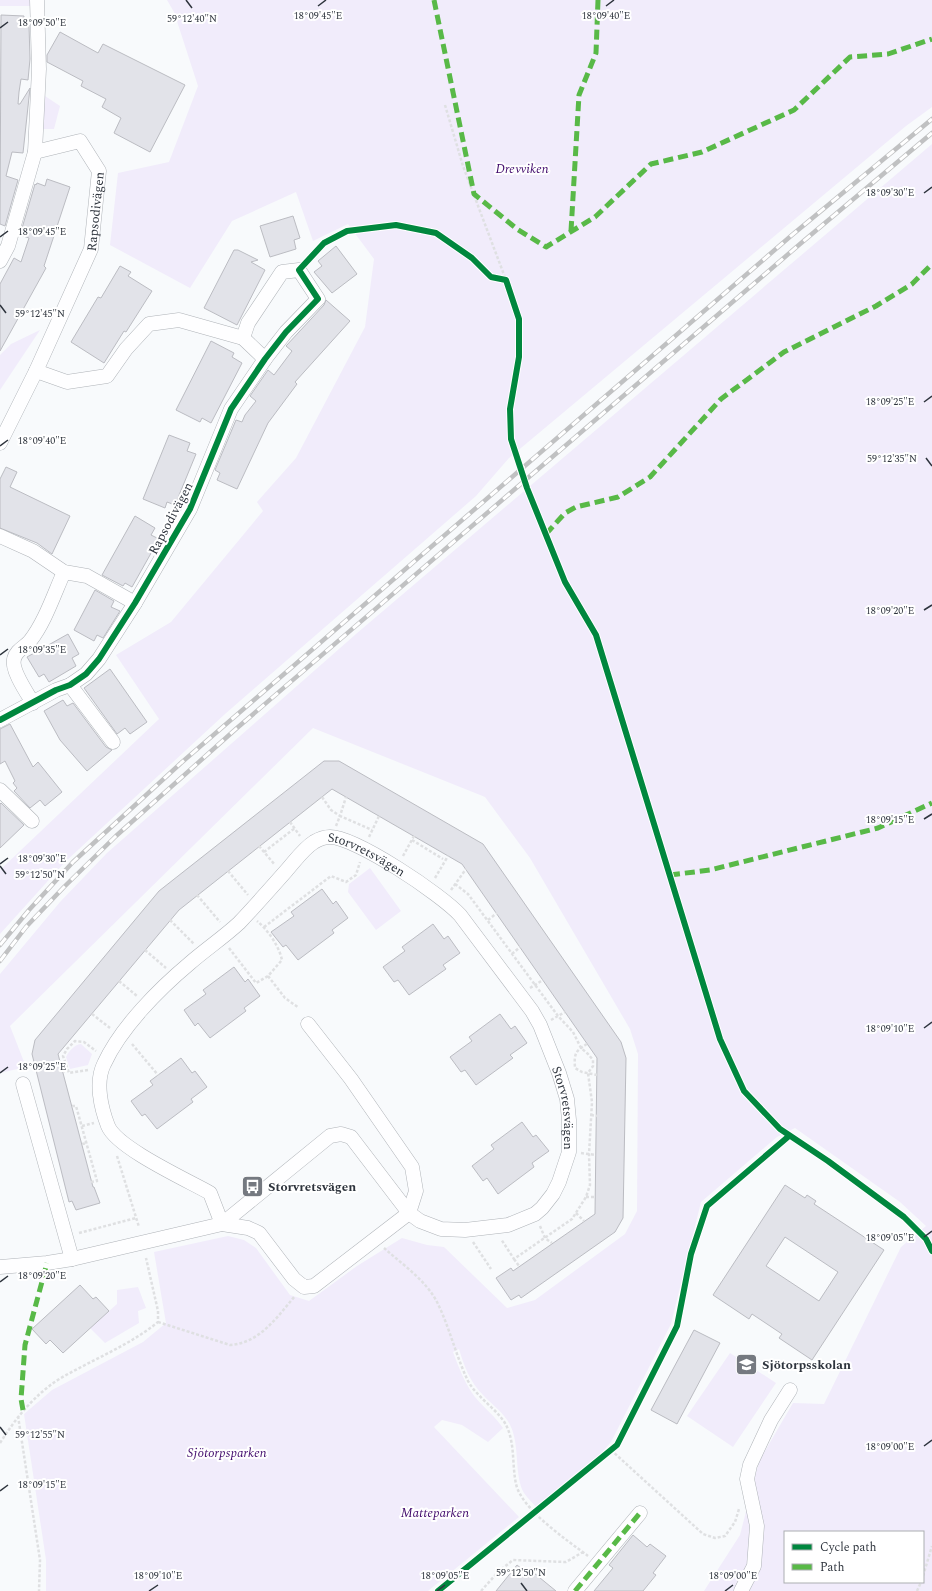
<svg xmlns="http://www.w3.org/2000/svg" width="932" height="1591" font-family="Spectral,serif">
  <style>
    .green { fill: #f1ecfb; fill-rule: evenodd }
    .building { fill: #e2e3e9; stroke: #bbbcc2; fill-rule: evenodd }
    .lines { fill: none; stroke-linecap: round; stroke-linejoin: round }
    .minor-casing { stroke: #afb3b8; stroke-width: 15 }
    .path { stroke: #dfe0e2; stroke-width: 2.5; stroke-dasharray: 3 2; stroke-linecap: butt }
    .minor { stroke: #fefeff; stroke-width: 14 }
    .rail-casing { stroke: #c0c1c2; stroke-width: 4.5 }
    .rail { stroke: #fff; stroke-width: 3; stroke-dasharray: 9; stroke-linecap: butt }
    .quiet { stroke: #58b947; stroke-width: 5; stroke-dasharray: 10 5; stroke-linecap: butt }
    .cycleway-casing { stroke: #fff; stroke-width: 8 }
    .cycleway { stroke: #00873e; stroke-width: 6 }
    .ticks { fill: none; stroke: #2e343d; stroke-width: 1.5 }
    .labels { text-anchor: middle; stroke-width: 4; stroke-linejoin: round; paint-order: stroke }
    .park-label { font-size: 13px; font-style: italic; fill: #40096b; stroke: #fff }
    .street-label { font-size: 13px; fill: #2e343d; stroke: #fff }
    .poi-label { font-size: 13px; font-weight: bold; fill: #2e343d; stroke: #fff; text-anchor: start }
    .ticks-label { font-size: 10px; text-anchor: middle; fill: #2e343d; stroke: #fff; stroke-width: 4; stroke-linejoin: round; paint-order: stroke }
  </style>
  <rect width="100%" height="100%" fill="#f8fafc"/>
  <path class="green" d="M0,0H37L38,6H0Z
    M167,0H932V107L906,126L509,458L476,496L225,714L65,862L0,934V870L159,719L116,655L171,622L263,511L257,502L296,458L365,327L374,259L348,224L313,241L296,192L232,221L190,288L110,245L118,173L169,162L198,86L174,12Z
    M42,94L60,106L54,129H40Z
    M932,144V1591H704L740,1535L759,1461L793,1403L824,1404L901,1247L926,1226L900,1202L795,1128L777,1137L701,1202L671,1324L611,1442L599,1456L536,1507C532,1502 527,1498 524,1493C514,1476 520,1447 511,1427C505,1413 492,1405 483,1395C470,1382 464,1366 459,1349L453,1352C459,1368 465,1384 475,1397C484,1408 495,1416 503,1428L488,1442L462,1425L442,1420L434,1427L519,1517L428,1591H46V1560L24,1414L52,1390L143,1342L166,1323L154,1252L228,1236L244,1240L256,1248L290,1295L309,1301L357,1266L402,1238L427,1245L444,1247L507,1308L535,1300L625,1234L637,1211L638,1054L630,1029L530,858L485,797L313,728L10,1026L26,1067L0,1073V974L60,902L107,853L356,634ZM785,1532H923V1582H785Z
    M40,330L0,390V355L11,344Z
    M370,868L401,911L376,930L348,892L349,884Z
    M81,1044L92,1054L88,1065L70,1069L66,1057C69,1051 74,1045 81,1044Z
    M138,1287L146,1308L138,1311L139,1323L105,1343L90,1328L117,1304V1290Z
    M730,1353L776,1383L733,1447L687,1416Z"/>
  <path class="building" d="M1,15L24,16L23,24L29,25L30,59L28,80L21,79L19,92L18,104H20L30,88L23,153L12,152L6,176L18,180L5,226L0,224Z
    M60,32L98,53L103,44L185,85L150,152L114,133L121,118L102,107L106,99L81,86L83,81L47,62V55Z
    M47,179L70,187L44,266L46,268L0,351V284L14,258L21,262L29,238L20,235L35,184L36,185L37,183L45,186Z
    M293,216L300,238L294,240L296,249L270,257L260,226Z
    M336,246L357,274L332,293L314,272L322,266L318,261Z
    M234,250H238L258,260L251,262L265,270L237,325L204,308Z
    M120,266L131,272L128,276L152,291L126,332L124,331L104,363L71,342L98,297L101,298Z
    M326,300L350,321L295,382L297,384L268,423L237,489L217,480L220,473L215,470L236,420L242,422L245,415L256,401L250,396L268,370L274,375L292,351L286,346L324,305Z
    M211,341L234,353L232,357L242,363L211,423L202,418L200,422L176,410Z
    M169,435L190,443L187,451L196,454L175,505L167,502L165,508L143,499Z
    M6,467L17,472L10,487L70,516L52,554L37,543L0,528V479Z
    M135,516L155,528L151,535L159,539L132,587L125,583L123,586L102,575Z
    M95,590L114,601L111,607L120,611L103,638L97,635L94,641L74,630Z
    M68,634L79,654L72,658L76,666L49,682L44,674L39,677L27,657Z
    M110,669L147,722L130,734L125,728L117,734L84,688Z
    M63,700L67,706L73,703L106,747L112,750L87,771L60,740L44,711Z
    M10,724L33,767L38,762L62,792L45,806L40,800L30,808L14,791L17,788L13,783L15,781L5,761L0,764V729Z
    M324,761H339L483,844L621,1042L626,1058L623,1218L615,1232L521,1298L519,1295L511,1300L496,1278L511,1268L513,1271L595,1214L597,1058L462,864L332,789L179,910L58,1054L93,1187H94L100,1203L76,1210L72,1201L69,1202L32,1054L35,1040L159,891Z
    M1,803L24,825L0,848V804Z
    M322,889L333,904L336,901L348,918L332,930L334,933L298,960L286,945L283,947L271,932L294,916L291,912Z
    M433,924L444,939L448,936L460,953L443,965L446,969L409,995L398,980L394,982L383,967L405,951L402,947Z
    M234,967L245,982L248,979L260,996L244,1008L246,1011L210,1038L198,1023L195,1026L184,1010L206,994L203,990Z
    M500,1014L511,1029L515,1026L527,1043L510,1055L513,1058L476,1085L465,1070L461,1072L450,1057L472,1041L469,1037Z
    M181,1058L192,1073L195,1071L207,1087L191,1099L193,1102L157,1129L145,1114L142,1116L131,1101L153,1085L150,1081Z
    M522,1122L533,1137L536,1135L549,1151L532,1163L534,1167L498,1194L487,1178L483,1181L472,1166L494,1149L491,1145Z
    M785,1185L805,1198L807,1195L816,1201L814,1204L884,1250L812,1360L779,1338L782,1334L752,1314L749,1319L713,1295ZM785,1237L838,1272L819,1301L766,1266Z
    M80,1285L93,1299L96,1297L109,1311L63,1353L50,1340L46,1344L32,1329Z
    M694,1330L720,1343L677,1424L651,1410Z
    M633,1535L647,1547L650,1544L666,1556L653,1573L656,1575L643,1591H594L613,1568L609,1565Z
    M517,1565L532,1577L534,1573L556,1591H496Z"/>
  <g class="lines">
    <defs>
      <g id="minor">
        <path d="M0,261L8,246L35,152L39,69L37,0"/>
        <path d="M36,371L67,382L107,376L126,349L149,324L179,320L243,338L265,359"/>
        <path id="s1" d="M0,443L36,371L91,249L99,171L80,141L35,152"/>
        <path d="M0,536L33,551L64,572L87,576L135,603"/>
        <path d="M70,685L113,742"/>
        <path d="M33,703C27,693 11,670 14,659C16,650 25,647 30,641C45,622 54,594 64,572"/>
        <path d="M0,720L56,690L70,685L86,674L99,659L135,603L190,509L231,409L265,359L286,332L318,299L299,270L282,272L248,323L243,338"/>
        <path d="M0,790L32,821"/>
        <path d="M23,1084L72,1259"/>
        <path id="s2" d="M222,1224L210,1193C187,1180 117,1148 108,1126C101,1108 95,1082 104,1064C121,1027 159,989 190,963C206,949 224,937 239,923C255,906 271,888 286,871C295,861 303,849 314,842C319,839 324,837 330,837C356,837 442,895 460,915L532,1011L540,1025L559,1073L567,1099L569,1120V1152L559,1182L553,1194L542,1208L535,1214L508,1225L465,1230L441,1229L420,1221L409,1213L416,1191L412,1167L351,1079L308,1024"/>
        <path d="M0,1267L47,1263L72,1259L222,1224L248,1228L259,1233L294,1279L304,1287L314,1286L409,1213L351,1137L341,1134L330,1136L222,1224"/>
        <path d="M575,1591L640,1513"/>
        <path d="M741,1591L754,1566L757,1526L747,1479L750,1465L771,1420L790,1390"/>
      </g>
    </defs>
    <use href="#minor" class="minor-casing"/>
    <path class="path" d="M445,105L463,166L506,280L519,319V357L510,409L511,439L518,462
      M308,260L324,243L347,231L396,225L436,233L472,258L491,277L506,280
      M527,488L565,582L596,635L720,1039L744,1091L780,1129L828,1161L904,1217L926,1239L932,1251
      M322,797L331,810L340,816L346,797
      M290,822L300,836
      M336,826L340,816L372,830
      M369,837L379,816
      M412,840L443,859
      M259,846L275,865
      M264,852L295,828
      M403,856L414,836
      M228,871L248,895
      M435,878L448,856
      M455,884L468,894L558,1016L573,1032L581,1048L588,1054L593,1060V1066L588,1073L592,1102L589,1154L590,1185L586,1197L572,1219L514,1259L501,1239
      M451,890L466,869
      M197,895L220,922
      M170,920L194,944
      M488,920L497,913
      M264,927L331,876L346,882L356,875L360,862
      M229,948L256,983L268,976L282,960C279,946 268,930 257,921
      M145,950L166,968
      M512,954L520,947
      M268,976L285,998L299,1008
      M119,981L137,996
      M530,988L543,980
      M92,1014L110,1028
      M551,1020L565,1012
      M132,1044L158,1075
      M587,1044C575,1051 574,1054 575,1068L582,1072L597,1075
      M88,1070L69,1073L63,1056L67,1049L75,1041L84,1042L96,1051
      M63,1072L67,1069
      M72,1106H76L97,1181L91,1182
      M591,1115L597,1116
      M82,1126L94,1123
      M82,1144L87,1143
      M581,1153L596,1155
      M117,1156L139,1227
      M586,1197H595
      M576,1213L584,1221
      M540,1226L545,1238L552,1243
      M79,1233L136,1218
      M473,1242L491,1269
      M384,1248C403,1265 427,1281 438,1304C450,1329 456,1356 468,1381C478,1399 500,1411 507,1427C515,1445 512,1465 516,1484C522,1510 567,1540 588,1556
      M514,1259L519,1266
      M158,1322L230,1345C260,1343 277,1317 295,1296
      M18,1416L40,1560L39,1591
      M0,1443C14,1421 28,1403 48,1387C59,1378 72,1372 85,1365C110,1352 136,1340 158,1322V1311L146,1258
      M611,1450L703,1534L715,1538L725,1536L735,1522L739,1509
      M923,1576L932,1546
      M438,1591L617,1445L677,1326L691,1254L707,1206L789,1136
      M481,1591L498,1572L513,1560L566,1562L583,1552
      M917,1591L921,1582"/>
    <use href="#minor" class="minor"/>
    <defs>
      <path id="rail" d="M0,945L29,910L73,862L181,763L792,235L932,119
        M0,961L26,927L64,887L116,836L237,728L800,244L932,133"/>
    </defs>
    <use href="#rail" class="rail-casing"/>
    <use href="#rail" class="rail"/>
    <path class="quiet" d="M434,0L474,194L517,229L546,247L595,217L651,164L702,152L794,110L850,57L888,54L932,39
      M571,231L579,95L596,53L598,0
      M546,534L565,513L576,507L618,497L650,477L721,399L784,352L876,306L912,284L932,264
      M670,875L710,870L878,828L932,803
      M23,1410L21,1399L25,1345L47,1263
      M575,1591L640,1513"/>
    <defs>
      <path id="cycleway" d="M0,720L56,690L70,685L86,674L99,659L135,603L190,509L231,409L265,359L286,332L318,299L299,270L324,243L347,231L396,225L436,233L472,258L491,277L506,280L519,319V357L510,409L511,439L527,488L565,582L596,635L720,1039L744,1091L780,1129L828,1161L904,1217L926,1239L932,1251
        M438,1591L617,1445L677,1326L691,1254L707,1206L789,1136"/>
    </defs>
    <use href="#cycleway" class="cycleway-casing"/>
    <use href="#cycleway" class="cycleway"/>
  </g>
  <path class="ticks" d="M186,0L192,8M318,6L326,0M606,6L614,0M0,28L8,22M924,193L932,187M0,237L8,231M0,305L6,313M924,402L932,396M0,446L8,440M926,458L932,466M924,610L932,605M0,655L8,649M924,819L932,814M0,864L8,858M0,866L6,874M924,1028L932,1022M0,1073L8,1067M924,1237L932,1231M0,1282L8,1276M0,1427L6,1435M924,1446L932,1440M0,1491L8,1485M521,1583L527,1591M149,1591L158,1585M437,1591L445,1585M725,1591L733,1585"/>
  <defs>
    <symbol id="bus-square" viewBox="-11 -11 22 22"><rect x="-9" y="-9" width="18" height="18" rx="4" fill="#757980" stroke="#fff"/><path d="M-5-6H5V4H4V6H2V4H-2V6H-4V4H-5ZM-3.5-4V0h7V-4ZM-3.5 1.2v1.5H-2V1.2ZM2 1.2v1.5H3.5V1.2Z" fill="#fff"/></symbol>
    <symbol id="school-square" viewBox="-11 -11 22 22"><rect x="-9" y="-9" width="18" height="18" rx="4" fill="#757980" stroke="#fff"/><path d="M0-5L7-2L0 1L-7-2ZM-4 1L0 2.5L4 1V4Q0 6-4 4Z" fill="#fff"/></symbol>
  </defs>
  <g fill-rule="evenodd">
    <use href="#bus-square" x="240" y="1174" width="25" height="25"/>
    <use href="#school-square" x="734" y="1352" width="25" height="25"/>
  </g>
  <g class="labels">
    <g class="park-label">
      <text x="522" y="173">Drevviken</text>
      <text x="227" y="1457">Sjötorpsparken</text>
      <text x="435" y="1517">Matteparken</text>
    </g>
    <g class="street-label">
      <text dy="5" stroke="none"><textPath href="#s1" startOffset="252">Rapsodivägen</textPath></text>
      <text transform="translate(170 518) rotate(-62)" y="5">Rapsodivägen</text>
      <text dy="5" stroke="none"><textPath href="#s2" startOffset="585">Storvretsvägen</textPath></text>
      <text dy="5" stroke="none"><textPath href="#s2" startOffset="921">Storvretsvägen</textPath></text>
    </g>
    <g class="poi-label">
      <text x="268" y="1191">Storvretsvägen</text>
      <text x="762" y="1369">Sjötorpsskolan</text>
    </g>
  </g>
  <g class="ticks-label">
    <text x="318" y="19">18°09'45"E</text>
    <text x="606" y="19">18°09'40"E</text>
    <text x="192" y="22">59°12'40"N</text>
    <text x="42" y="26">18°09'50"E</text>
    <text x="890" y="196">18°09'30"E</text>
    <text x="42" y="235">18°09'45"E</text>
    <text x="40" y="317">59°12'45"N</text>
    <text x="890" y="405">18°09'25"E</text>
    <text x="42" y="444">18°09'40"E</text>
    <text x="892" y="462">59°12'35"N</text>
    <text x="890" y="614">18°09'20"E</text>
    <text x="42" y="653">18°09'35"E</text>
    <text x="890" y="823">18°09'15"E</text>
    <text x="42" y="862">18°09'30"E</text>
    <text x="40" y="878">59°12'50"N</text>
    <text x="890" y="1032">18°09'10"E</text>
    <text x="42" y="1070">18°09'25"E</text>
    <text x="890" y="1241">18°09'05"E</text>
    <text x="42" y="1279">18°09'20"E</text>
    <text x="40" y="1438">59°12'55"N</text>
    <text x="890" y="1450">18°09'00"E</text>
    <text x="42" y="1488">18°09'15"E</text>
    <text x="521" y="1576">59°12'50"N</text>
    <text x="158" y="1579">18°09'10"E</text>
    <text x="445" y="1579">18°09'05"E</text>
    <text x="733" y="1579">18°09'00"E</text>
  </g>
  <rect x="784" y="1531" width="140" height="52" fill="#ffffff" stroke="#abaeb1"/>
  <rect x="792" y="1544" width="20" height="6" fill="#00873e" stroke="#abaeb1"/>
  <text x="820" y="1551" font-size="12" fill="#2e343d">Cycle path</text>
  <rect x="792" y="1564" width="20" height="6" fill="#58b947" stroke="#abaeb1"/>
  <text x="820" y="1571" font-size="12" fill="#2e343d">Path</text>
</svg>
